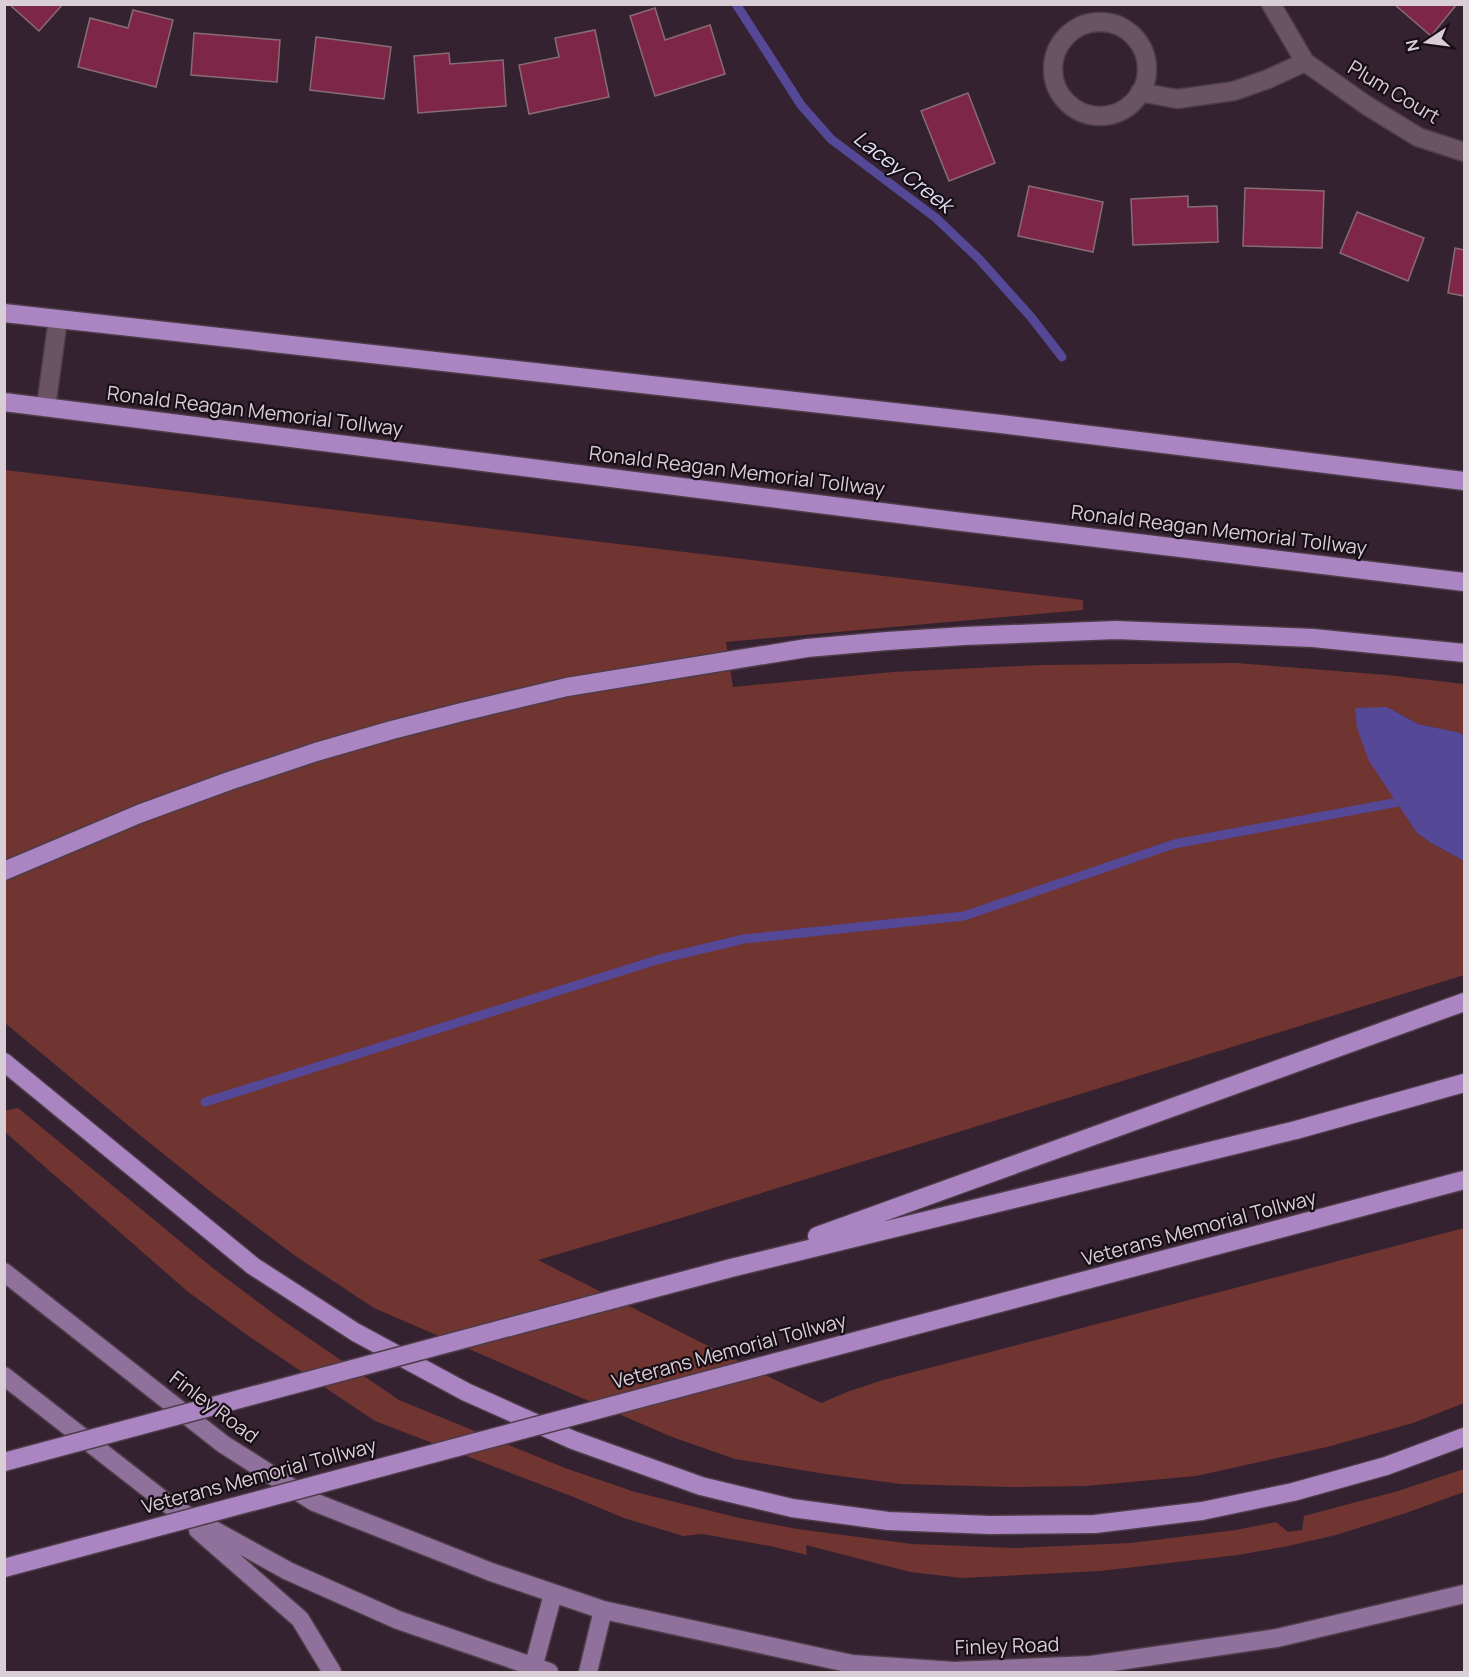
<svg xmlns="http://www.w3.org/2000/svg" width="1469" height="1677" font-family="Manrope,sans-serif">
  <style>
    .green { fill: #703431 }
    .water { fill: #554897 }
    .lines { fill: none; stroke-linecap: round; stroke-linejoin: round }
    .stream { stroke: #554897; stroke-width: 9 }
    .building { fill: #7d2648; stroke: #886c74; stroke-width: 1.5 }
    .minor-casing { stroke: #4d3d49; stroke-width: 21 }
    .major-casing { stroke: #4d3d49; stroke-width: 21 }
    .highway-casing { stroke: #4d3d49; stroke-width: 21 }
    .minor { stroke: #6a5464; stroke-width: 18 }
    .major { stroke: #90719c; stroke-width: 18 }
    .highway { stroke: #aa85c1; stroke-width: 18 }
    .highway-bridge-casing { stroke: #4d3d49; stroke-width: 21; stroke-linecap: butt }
    .highway-bridge { stroke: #aa85c1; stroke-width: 18 }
    .labels { text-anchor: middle; stroke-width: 4.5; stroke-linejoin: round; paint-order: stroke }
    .street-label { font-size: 20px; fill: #d9cdd6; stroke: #170f15 }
    .water-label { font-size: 21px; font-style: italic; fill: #dfdef5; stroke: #170f15 }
  </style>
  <rect width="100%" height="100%" fill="#352230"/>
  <path class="green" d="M5,470L1083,600V610L726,642L733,687L893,672L1041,665L1236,663L1387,675L1464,684V735L1457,732L1418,724L1387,707L1394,797L1417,833L1431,843L1464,861V975L681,1218L538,1260L821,1403L847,1392L883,1380L1464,1228V1403L1413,1423L1327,1447L1196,1476L1086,1486L1010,1487L901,1484L825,1474L735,1459L672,1437L374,1308L294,1255L211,1192L141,1136L5,1023Z
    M18,1108L214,1269L278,1317L399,1400L565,1468L635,1492L739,1518L797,1529L912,1544L1016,1548L1130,1543L1236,1530L1276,1522L1288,1532L1302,1530L1304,1516L1398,1491L1464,1469V1492L1406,1513L1336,1535L1288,1546L1238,1555L1100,1571L962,1578L910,1572L806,1545L807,1555L770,1546L702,1534L683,1536L624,1518L571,1496L375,1421L247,1335L187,1291L5,1132L4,1111Z"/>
  <path class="water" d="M1387,707L1418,724L1457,732L1464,735V861L1431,843L1417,833L1369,761L1357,728L1355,708Z"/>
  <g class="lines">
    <path class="stream" d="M736,4L801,105L831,139L936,218L979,259L1031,317L1062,357
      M205,1102L660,959L744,939L964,916L1174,844L1409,800"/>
  </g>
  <path class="building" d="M9,4H63L39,31Z
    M1394,4H1457L1431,36Z
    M655,8L665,40L710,25L725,74L655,96L630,16Z
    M133,10L173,20L156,87L78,67L90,18L128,28Z
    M595,30L609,97L529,114L519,65L559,57L555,38Z
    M194,33L280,40L277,82L191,75Z
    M316,37L391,47L384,99L310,90Z
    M449,53L450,64L503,60L506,106L418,113L414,56Z
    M968,93L995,163L949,181L921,111Z
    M1029,186L1103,202L1093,252L1018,236Z
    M1245,188L1324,191L1322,248L1243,246Z
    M1188,196V207L1217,206L1218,242L1133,245L1131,199Z
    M1357,212L1424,238L1408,281L1340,253Z
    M1455,248L1464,250V296L1448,293Z"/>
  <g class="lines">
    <defs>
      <path id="minor" d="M1271,4L1305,62L1366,105L1418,137L1464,152
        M1053 69a47 47 0 1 1 94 0a47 47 0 1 1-94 0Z
        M1140,92L1177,99L1234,91L1268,79L1305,62
        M46,407L58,319"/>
      <path id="major" d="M4,1272L223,1444L314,1502L491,1572L603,1610L852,1664L954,1671L1091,1665L1277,1638L1464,1594
        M4,1376L172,1507L288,1571L398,1620L549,1672
        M198,1530L300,1619L332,1672
        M532,1672L553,1594
        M588,1672L603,1610"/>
      <path id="highway" d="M4,313L1001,424L1464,481
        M4,402L954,521L1464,582
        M4,871L139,814L229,781L316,752L392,730L462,712L567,687L807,648L887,641L964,636L1116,630L1313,638L1464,653
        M4,1062L253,1266L355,1332L466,1392L573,1440L701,1486L792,1508L888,1521L990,1525L1095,1524L1202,1511L1293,1492L1386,1466L1464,1437
        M817,1236L1464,1002
        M614,1299L731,1268L1296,1130L1464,1083
        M754,1368L1464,1180
        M4,1568L19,1564"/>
    </defs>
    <use href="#minor" class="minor-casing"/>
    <use href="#major" class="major-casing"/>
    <use href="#highway" class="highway-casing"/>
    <use href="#minor" class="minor"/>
    <use href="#major" class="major"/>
    <use href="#highway" class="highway"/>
    <defs>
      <path id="highway-bridge" d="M4,1462L614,1299
        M19,1564L754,1368"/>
    </defs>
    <use href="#highway-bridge" class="highway-bridge-casing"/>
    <use href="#highway-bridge" class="highway-bridge"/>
  </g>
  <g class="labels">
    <g class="street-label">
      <text transform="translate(1394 92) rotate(31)" y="7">Plum Court</text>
      <text transform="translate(255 411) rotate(7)" y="7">Ronald Reagan Memorial Tollway</text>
      <text transform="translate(737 471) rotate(7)" y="7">Ronald Reagan Memorial Tollway</text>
      <text transform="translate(1219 530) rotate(7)" y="7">Ronald Reagan Memorial Tollway</text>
      <text transform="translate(1199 1228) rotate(-15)" y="7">Veterans Memorial Tollway</text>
      <text transform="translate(729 1351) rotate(-15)" y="7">Veterans Memorial Tollway</text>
      <text transform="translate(214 1407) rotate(37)" y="7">Finley Road</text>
      <text transform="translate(259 1476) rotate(-15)" y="7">Veterans Memorial Tollway</text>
      <text transform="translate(1007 1646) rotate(-2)" y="7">Finley Road</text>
    </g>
    <g class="water-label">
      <text transform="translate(903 172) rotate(38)" y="7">Lacey Creek</text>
    </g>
  </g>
  <rect width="1469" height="1677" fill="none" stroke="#d9cdd6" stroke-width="12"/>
  <g transform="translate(1427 42) rotate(257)" stroke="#170f15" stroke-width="4.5" paint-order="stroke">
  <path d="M0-4.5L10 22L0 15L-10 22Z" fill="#d9cdd6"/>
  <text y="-9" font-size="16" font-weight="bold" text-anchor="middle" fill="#d9cdd6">N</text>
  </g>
</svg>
